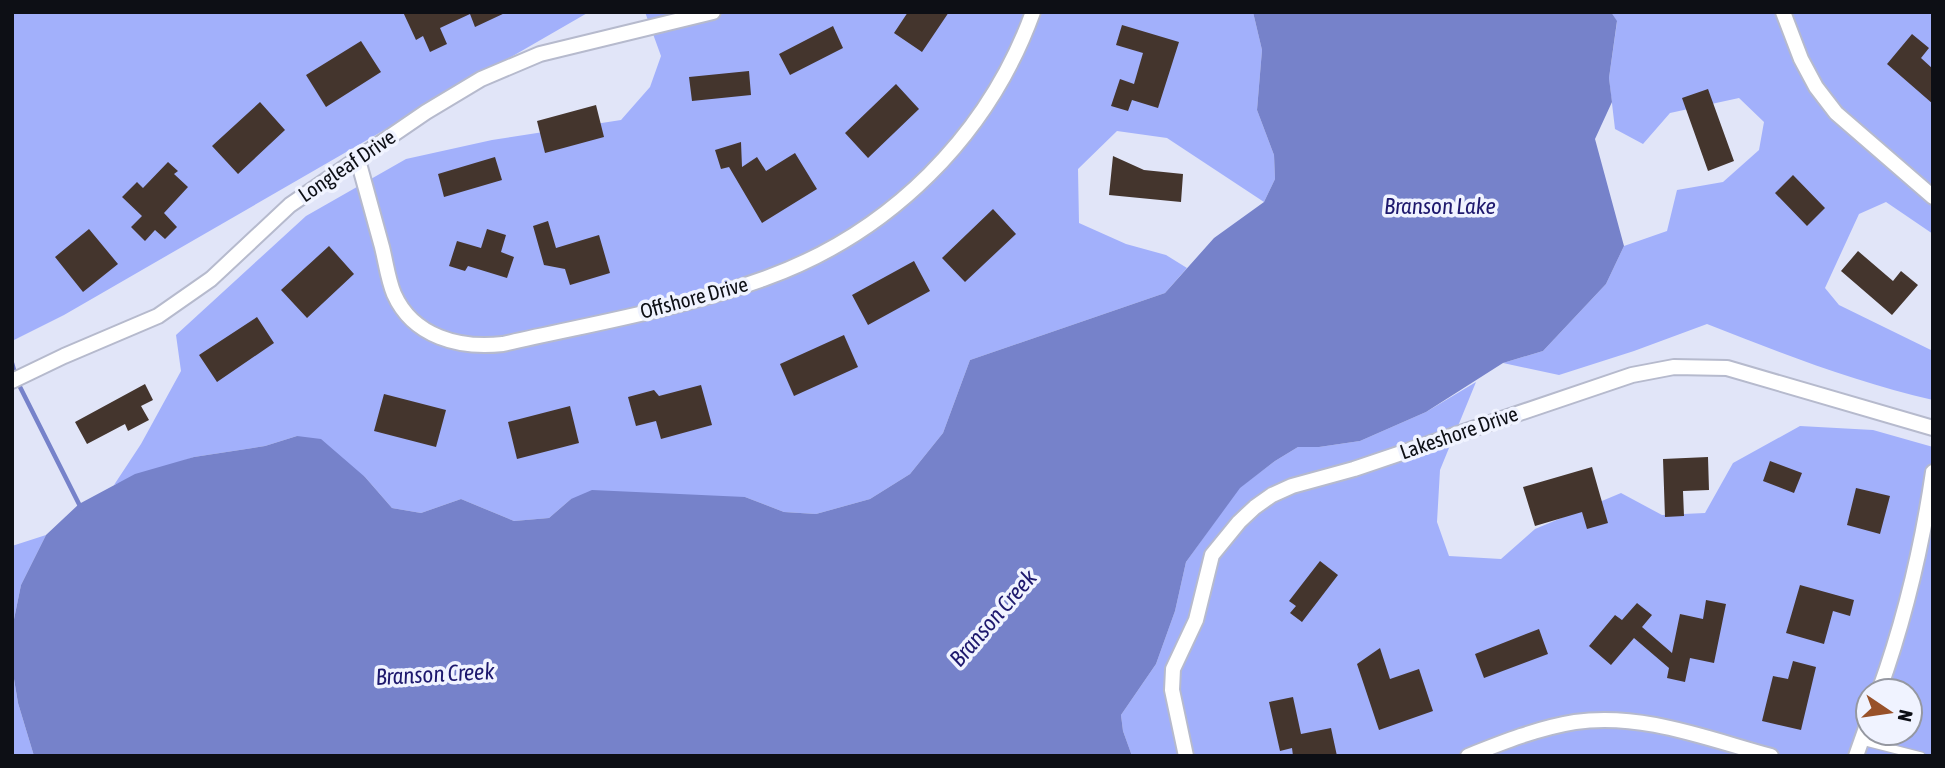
<svg xmlns="http://www.w3.org/2000/svg" width="1945" height="768" font-family="'Asap Condensed',sans-serif">
  <style>
    .green { fill: #a2b0fb; fill-rule: evenodd }
    .water { fill: #7682ca }
    .lines { fill: none; stroke-linecap: round; stroke-linejoin: round }
    .stream { stroke: #7682ca; stroke-width: 4.5 }
    .building { fill: #44352d }
    .lane-casing { stroke: #b6bacd; stroke-width: 10 }
    .street-casing { stroke: #b6bacd; stroke-width: 18 }
    .lane { stroke: #fff; stroke-width: 7 }
    .street { stroke: #fff; stroke-width: 14 }
    .labels { text-anchor: middle; stroke-width: 7; stroke-linejoin: round; paint-order: stroke }
    .street-label { font-size: 21px; fill: #0d0f15; stroke: #f0f3ff }
    .water-label { font-size: 23px; font-style: italic; fill: #1d186d; stroke: #f0f3ff }
  </style>
  <rect width="100%" height="100%" fill="#e1e5f8"/>
  <path class="green" d="M12,12H589L64,315L12,341Z
    M645,12H1253L1262,50L1257,110L1274,155L1275,179L1264,202L1167,138L1117,131L1078,169L1079,223L1126,244L1166,255L1187,268L1165,293L970,360L943,433L910,474L870,499L816,514L784,512L745,497L571,499L549,518L514,521L461,499L421,513L392,508L365,477L297,436L265,446L194,457L114,485L141,444L181,371L176,335L306,216L406,159L492,140L621,120L650,87L661,56Z
    M1611,12H1933V234L1886,202L1859,214L1825,288L1839,305L1933,351V400C1855,382 1781,353 1707,324L1634,351L1559,375L1503,363L1543,351L1606,284L1624,246L1667,231L1677,190L1723,182L1759,150L1764,122L1739,98L1670,113L1643,144L1615,129L1609,78L1617,22Z
    M1476,382L1440,470L1437,522L1449,556L1501,559L1535,529L1621,493L1662,515L1705,513L1733,463L1800,426L1873,430L1933,447V756H1132L1123,731L1121,715L1156,664L1175,611L1186,562L1239,488L1275,461L1298,447H1319L1360,441L1426,412ZM1868,691H1910V733H1868Z
    M46,535L21,585L12,629V546Z
    M12,667L18,703L34,756H12Z"/>
  <path class="water" d="M1253,12H1611L1617,21L1609,78L1612,102L1595,139L1624,246L1606,284L1543,351L1503,363L1426,412L1360,441L1319,447H1298L1275,461L1240,488L1186,562L1175,611L1156,664L1121,715L1123,731L1132,756H34L18,703L12,667V629L21,585L46,535L79,504L135,474L194,457L265,446L297,436L321,439L365,477L392,508L421,513L461,499L514,521L549,518L571,499L592,490L745,497L784,512L816,514L870,499L910,474L943,433L970,360L1165,293L1214,238L1264,202L1275,179L1274,155L1257,110L1262,50Z"/>
  <g class="lines">
    <path class="stream" d="M12,363L17,381L81,508"/>
  </g>
  <path class="building" d="M403,12H507L475,27L470,14L440,28L447,44L430,52L423,36L416,40Z
    M908,12H949L922,52L894,33Z
    M1122,25L1179,42L1158,108L1132,100L1128,111L1111,106L1120,79L1134,84L1143,53L1116,45Z
    M833,26L843,48L790,75L779,54Z
    M1912,34L1929,48L1921,58L1933,69V104L1887,64Z
    M361,41L381,72L326,107L306,75Z
    M749,71L751,95L692,101L689,77Z
    M896,84L919,109L868,158L845,133Z
    M1708,89L1734,161L1708,171L1682,98Z
    M260,102L285,130L238,174L212,146Z
    M596,105L604,137L545,153L537,121Z
    M741,142L742,167L757,157L766,171L795,153L817,189L762,223L729,167L721,169L715,150Z
    M1113,156L1144,170L1183,174L1181,202L1109,195Z
    M495,157L502,180L444,197L438,174Z
    M168,162L178,171L174,174L188,187L164,213L177,227L165,239L155,230L145,241L131,227L142,216L122,197L137,182L143,188Z
    M1793,175L1825,208L1807,226L1775,193Z
    M993,209L1016,234L965,282L942,258Z
    M548,221L556,248L599,235L610,273L570,285L565,269L544,265L533,226Z
    M89,229L118,264L83,292L55,257Z
    M487,229L506,235L501,252L514,257L507,278L468,266L465,271L449,266L457,241L481,248Z
    M329,246L354,274L307,318L281,290Z
    M1858,251L1893,281L1901,271L1918,285L1892,315L1841,271Z
    M914,261L930,291L868,325L852,295Z
    M257,317L274,343L217,382L199,355Z
    M844,335L858,367L794,396L780,364Z
    M145,384L153,400L141,406L149,420L128,431L125,424L87,444L75,422Z
    M701,385L712,425L661,439L656,421L636,426L628,397L654,390L659,396Z
    M384,394L446,410L436,447L374,431Z
    M570,406L579,443L517,459L508,422Z
    M1708,457L1709,490L1683,491L1684,516L1665,517L1663,459Z
    M1770,461L1802,473L1794,493L1763,481Z
    M1592,467L1608,523L1587,529L1582,512L1535,526L1523,487Z
    M1856,488L1890,496L1880,534L1847,525Z
    M1320,561L1338,575L1302,622L1290,613L1296,606L1289,601Z
    M1800,585L1854,600L1850,616L1833,611L1824,644L1786,633Z
    M1706,600L1726,604L1714,663L1690,658L1685,682L1667,678L1669,668L1634,638L1611,665L1589,646L1615,615L1622,620L1637,603L1652,615L1642,627L1672,653L1680,614L1703,619Z
    M1539,629L1548,654L1484,678L1475,654Z
    M1380,648L1390,679L1419,669L1433,711L1379,730L1357,664Z
    M1793,661L1816,667L1801,730L1762,721L1773,676L1788,679Z
    M1293,697L1301,734L1331,728L1337,756H1293L1292,748L1280,751L1269,702Z"/>
  <g class="lines">
    <defs>
      <path id="lane" d="M1862,741L1921,756"/>
      <path id="street" d="M1783,12L1801,59L1816,87L1836,113L1933,197
        M358,160C366,189 374,218 382,247C386,263 388,280 394,294C413,337 460,349 503,344C590,324 681,309 766,278C890,233 988,136 1033,12
        M12,381L64,356L158,316L211,279L290,205L426,112L481,79L540,54L713,12
        M1879,691C1905,619 1922,547 1933,472
        M1186,756L1172,690L1173,669L1196,620L1212,555L1239,522L1255,507L1272,495L1292,486L1354,469L1632,375L1674,367L1727,368L1933,428
        M1468,756C1503,742 1538,728 1575,722C1641,712 1708,739 1771,756
        M1856,756L1868,722"/>
    </defs>
    <use href="#lane" class="lane-casing"/>
    <use href="#street" class="street-casing"/>
    <use href="#lane" class="lane"/>
    <use href="#street" class="street"/>
  </g>
  <g class="labels">
    <g class="street-label">
      <text transform="translate(347 166) rotate(-34)" y="7">Longleaf Drive</text>
      <text transform="translate(694 298) rotate(-15)" y="7">Offshore Drive</text>
      <text transform="translate(1459 433) rotate(-19)" y="7">Lakeshore Drive</text>
    </g>
    <g class="water-label">
      <text x="1440" y="214">Branson Lake</text>
      <text transform="translate(993 618) rotate(-49)" y="8">Branson Creek</text>
      <text transform="translate(435 674) rotate(-3)" y="8">Branson Creek</text>
    </g>
  </g>
  <rect width="1945" height="768" fill="none" stroke="#0d0f15" stroke-width="28"/>
  <g transform="translate(1889 712) rotate(103)"><circle r="33" fill="#f0f3ff" stroke="#9598a1" stroke-width="2"/>
  <path d="M0-5L12 26L0 18L-12 26Z" fill="#985129"/>
  <text y="-10" font-size="19" font-weight="bold" text-anchor="middle" fill="#0d0f15">N</text>
  </g>
</svg>
